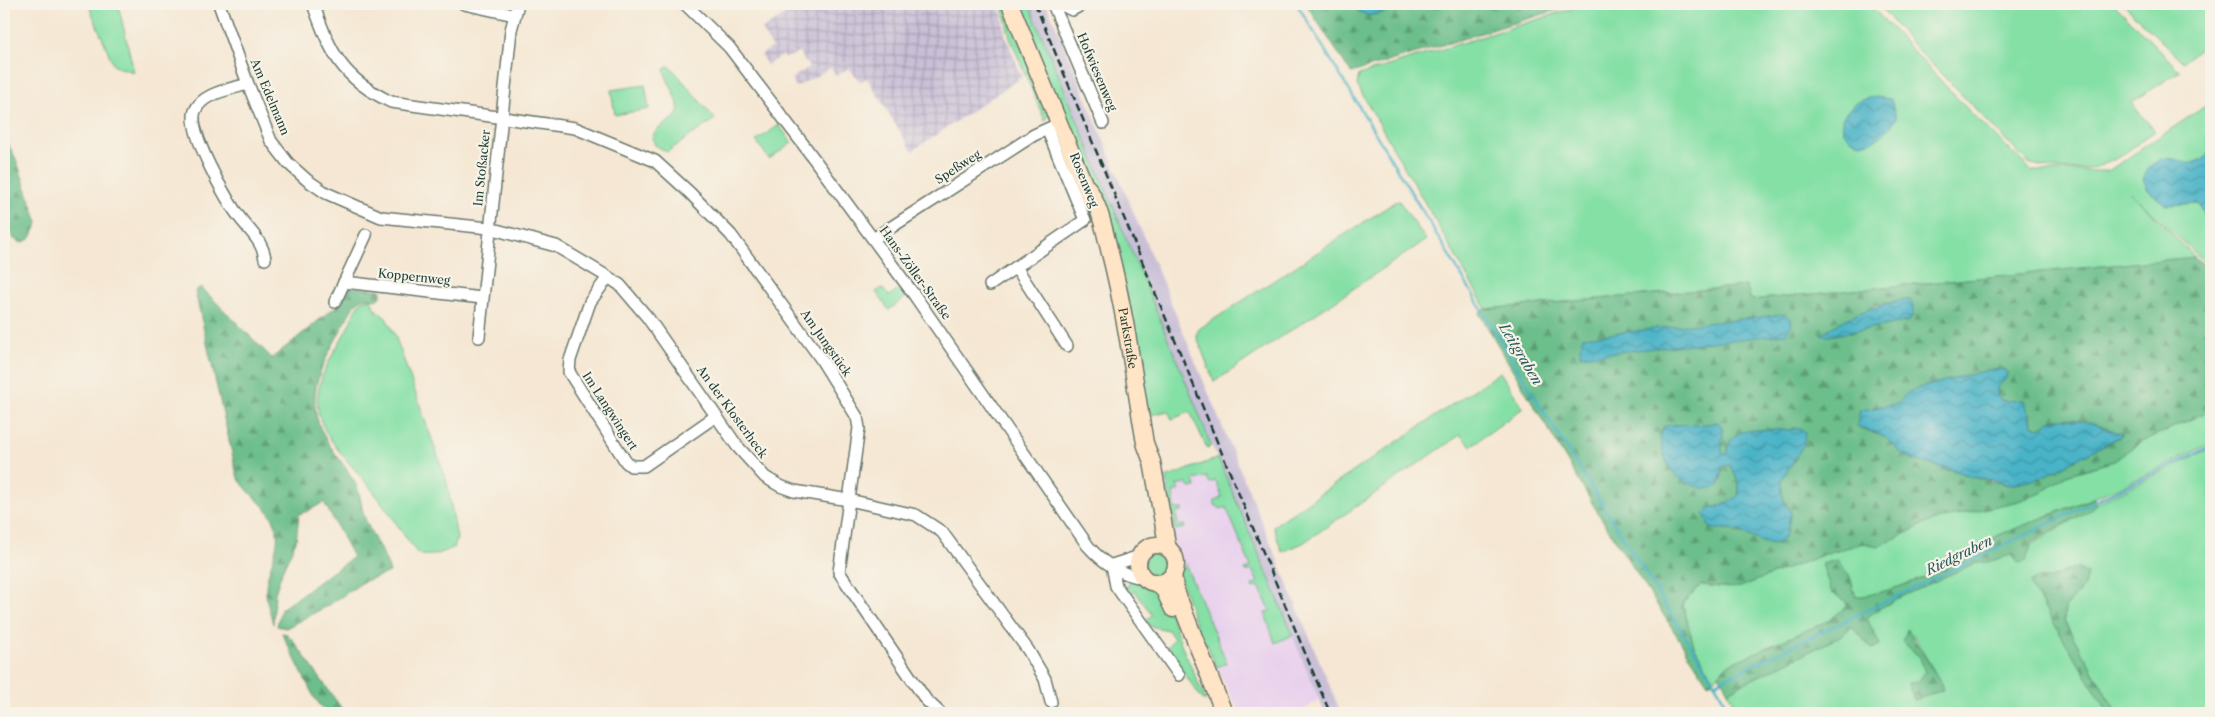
<svg xmlns="http://www.w3.org/2000/svg" width="2215" height="717" font-family="'Libre Caslon Text',serif">
  <style>
    .built { fill: #e9d1ed }
    .industrial { fill: url(#industrial-grid) }
    .railway { fill: #c9bfd7 }
    .green { fill: #85e0a6; stroke: #528e6d; fill-rule: evenodd }
    .forest { fill: url(#forest-firs); stroke: #467e60; fill-rule: evenodd }
    .water { fill: url(#water-waves); stroke: #34787e }
    .lines { fill: none; stroke-linecap: round; stroke-linejoin: round }
    .stream { stroke: #48b3c7; stroke-width: 2.5 }
    .minor-casing { stroke: #6a786c; stroke-width: 14 }
    .secondary-casing { stroke: #6a786c; stroke-width: 19 }
    .minor { stroke: #fff; stroke-width: 11 }
    .secondary { stroke: #ffe4c6; stroke-width: 16 }
    .rail { stroke: #1f3d34; stroke-width: 2.5; stroke-dasharray: 8 4; stroke-linecap: butt }
    .labels { text-anchor: middle; stroke-width: 4.5; stroke-linejoin: round; paint-order: stroke }
    .street-label { font-size: 12px; fill: #1f3d34; stroke: #f7f3e8 }
    .water-label { font-size: 14px; font-style: italic; fill: #295a59; stroke: #f7f3e8 }
  </style>
  <defs>
    <pattern id="industrial-grid" width="8" height="8" patternUnits="userSpaceOnUse" patternTransform="scale(1.25)"><rect width="8" height="8" fill="#c9bfd7"/><path d="M0 4h8M4 0v8" fill="none" stroke="#a39caf"/></pattern>
    <pattern id="forest-firs" width="22" height="20" patternUnits="userSpaceOnUse" patternTransform="scale(1.25)"><rect width="22" height="20" fill="#6cbe8b"/><path d="M5 1l3.5 6h-7zM16 11l3.5 6h-7z" fill="#589c72"/></pattern>
    <pattern id="water-waves" width="16" height="10" patternUnits="userSpaceOnUse" patternTransform="scale(1.25)"><rect width="16" height="10" fill="#48b3c7"/><path d="M0 5q4-4 8 0t8 0" fill="none" stroke="#3b93a2"/></pattern>
  </defs>
  <rect width="100%" height="100%" fill="#f7f3e8"/>
  <filter id="ink" filterUnits="userSpaceOnUse"><feTurbulence type="fractalNoise" baseFrequency=".02" numOctaves="2"/><feDisplacementMap in="SourceGraphic" scale="10" xChannelSelector="R" yChannelSelector="G"/><feConvolveMatrix kernelMatrix="1 2 1 2 8 2 1 2 1" color-interpolation-filters="sRGB"/></filter>
  <filter id="wash" filterUnits="userSpaceOnUse"><feTurbulence type="fractalNoise" baseFrequency=".0096" numOctaves="4" result="noise"/><feDisplacementMap in="SourceGraphic" scale="20" xChannelSelector="R" yChannelSelector="G"/><feGaussianBlur stdDeviation="1.12" result="paint"/><feColorMatrix in="noise" values="0 0 0 0 0 0 0 0 0 0 0 0 0 0 0 0 0 1.4 0 .05"/><feComposite in="paint" operator="in"/></filter>
  <g filter="url(#wash)">
    <rect width="100%" height="100%" fill="#f5e7d3"/>
    <path class="built" d="M1218,458L1319,699L1300,713H1240L1216,667L1179,571L1159,474L1165,472L1166,478Z"/>
    <path class="industrial" d="M802,4H997L1002,15L1005,35L1022,77L912,151L867,78L860,82L849,68L836,76L831,68L796,87L791,79L809,67L799,53L785,58L783,55L767,65L761,55L772,47L761,30Z"/>
    <path class="railway" d="M1029,4H1046L1060,35L1341,713H1325L1138,271Z"/>
    <path class="green" d="M88,4H118L134,72L114,66Z
      M1002,4H1005L1049,115L1045,121L1010,38Z
      M1017,4H1029L1197,409L1211,446L1207,448L1190,412L1172,419L1168,411L1146,416L1127,300Z
      M1587,4H1869L1973,115L2032,171H2108L2210,103L2211,127L2208,133L2210,148L2206,157L2193,164L2170,158L2148,190L2166,205L2198,203C2211,215 2211,250 2211,268L2131,193L2195,257L1751,300L1746,286L1486,309L1357,85L1359,75Z
      M1878,4H2114L2180,71L2131,103L2155,131C2140,141 2125,155 2109,162C2085,174 2053,170 2028,163L1913,45Z
      M2123,4H2211V41L2183,62Z
      M667,66L671,67L715,119L667,152L655,145L652,138C655,128 667,124 675,117C686,107 667,84 664,70Z
      M645,85L649,109L615,115L611,90Z
      M779,125L792,143L769,159L756,141Z
      M1399,201L1426,240L1214,382L1196,335L1199,329L1395,202Z
      M882,288L889,296L900,288L906,297L889,310L876,292Z
      M371,299L375,309L386,318L395,335L447,482L457,539L454,547C442,553 431,558 418,554C403,535 391,514 376,495C359,472 326,443 319,415C311,383 334,354 348,327C353,317 355,309 362,301Z
      M1500,372L1523,408L1471,446L1460,435L1303,543L1282,552L1273,526Z
      M2211,410V443L2118,488L1999,535L1977,554L1931,575L1879,594L1856,597L1850,577L1822,564L1832,593L1845,600L1847,606L1830,620L1727,665L1714,680L1694,646L1683,605L1688,597L1701,585C1715,586 1726,589 1740,587L1830,552L1864,543L1879,546L1931,521L2018,501L2041,493L2066,475L2114,461L2141,442Z
      M2211,448V710L2205,713H2117L2064,621L2065,608L2084,586L2087,574L2066,570C2056,578 2050,580 2037,578L2030,583L2109,713H1737L1728,691L1837,638L1852,627L1872,649L1880,645L1866,617L1896,599L1975,563C2012,561 2056,529 2088,511L2096,504ZM1913,635L1940,681L1943,690L1915,700L1908,683L1918,682L1925,672L1920,657L1903,642Z
      M1218,458L1293,635L1275,643L1265,613L1270,611L1259,586L1253,588L1252,585L1258,582L1252,570L1246,572L1245,570L1251,567L1226,507L1221,509L1215,505V501L1222,497L1216,481L1209,483L1207,477L1194,480L1196,487L1190,488L1186,483L1177,485L1179,491L1173,492L1175,509H1182V512L1176,513L1178,526L1184,525L1185,528L1175,530L1166,478Z
      M1144 564a12 12 0 1 1 24 0a12 12 0 1 1-24 0Z
      M1187,564L1186,566L1227,663L1216,667L1206,642L1203,643L1215,683L1178,572Z
      M1130,579L1152,586L1166,601L1183,649L1206,700H1203L1166,648L1174,639L1168,630L1150,626L1145,620L1152,615L1135,591L1128,595L1126,592Z"/>
    <path class="forest" d="M1306,4H1346L1368,16L1385,12L1395,4H1576L1351,73Z
      M6,140L16,159L38,223L31,238L22,243L14,239L4,214V141Z
      M2195,257L2211,272V410L2141,442L2114,461L2066,475L2041,493L2018,501L1931,521L1879,546L1864,543L1830,552L1740,587C1726,589 1715,586 1701,585L1688,597L1683,605L1694,646L1714,680L1708,684L1598,513L1479,313L1486,309L1746,286L1751,300ZM1902,300H1910L1913,315L1909,321L1829,336L1822,334L1875,305ZM1992,369L2005,370L2007,373L2006,378L1997,388V396C2002,402 2021,408 2030,413L2033,425L2038,428L2069,418L2110,429L2123,435L2038,479L2009,485L1971,477L1960,472L1914,460L1900,452L1885,437L1860,428L1873,407L1898,404L1915,389ZM1717,422L1723,430L1721,451L1724,455L1728,453C1727,445 1730,437 1739,434L1769,429L1785,431L1799,428L1795,460L1786,470L1781,481L1783,499L1790,508V519L1786,534L1775,544C1757,545 1742,527 1723,529L1705,513C1715,505 1728,504 1738,496L1739,484L1731,466L1723,465L1721,481L1706,489L1686,483L1669,468L1664,453L1660,433L1664,426C1683,423 1699,427 1717,422Z
      M201,287L272,358L339,304L345,289L350,287L381,290V297L375,300C359,292 351,310 345,322C334,344 317,370 315,395C312,436 341,454 357,487C361,496 361,507 364,516C371,536 384,552 390,572L363,582L329,605L286,628L277,626L281,609L353,557L324,502L308,511L299,514L296,541L283,569L275,593L273,624C270,611 265,599 266,586C268,568 280,548 277,530C273,508 246,495 237,475L195,291Z
      M2094,498L2096,504L2088,511L2032,542L2026,561L2017,563L2011,555L1987,562L1975,563L1896,599L1866,617L1880,645L1872,649L1852,627L1837,638L1728,691L1719,675L1727,665L1830,620L1847,606L1845,600L1832,593L1822,564L1837,560L1850,577L1856,597C1898,591 1938,572 1977,554L1979,546L1999,535Z
      M2077,568L2087,574L2084,586L2065,608L2064,621L2117,713H2109L2029,583L2037,578C2056,581 2060,571 2077,568Z
      M1907,629L1940,681L1943,690L1914,700L1908,683L1918,682L1925,672L1920,657L1903,642Z
      M282,633L287,634L292,639L345,713H326L314,697Z"/>
    <path class="water" d="M1346,4H1395L1385,12L1368,16Z
      M1876,97L1891,99L1896,118C1885,139 1860,155 1843,131L1842,119C1850,105 1861,98 1876,97Z
      M2210,126L2211,127V237C2206,226 2207,212 2198,203L2166,205L2148,190L2143,179L2149,167L2162,158C2181,158 2196,171 2209,152L2208,133Z
      M1902,300H1910C1915,308 1914,313 1909,321L1829,336L1821,334C1849,316 1869,307 1902,300Z
      M1785,314L1791,319L1792,324L1786,334L1580,356L1582,337Z
      M1992,369L2005,370L2007,373L2006,378L1997,388V396L2002,401L2024,400L2033,425L2038,428L2045,426C2055,408 2108,428 2123,435L2038,479L2009,485L1994,480L1971,477L1960,472L1914,460L1900,452L1885,437L1857,426L1860,410L1898,404L1907,393L1915,389Z
      M1717,422C1730,430 1717,445 1724,455L1728,453C1726,418 1779,435 1799,428L1805,432L1804,444L1781,481L1783,499L1791,513L1786,534L1780,542C1762,549 1747,530 1729,529C1722,528 1716,531 1709,527L1704,513C1715,505 1730,505 1739,494V484L1731,466L1723,465L1719,486C1703,493 1681,483 1671,470C1666,463 1661,446 1660,437L1664,426C1683,423 1699,427 1717,422Z"/>
    <g class="lines">
      <path class="stream" d="M1297,4L1544,412L1719,690L1729,713
        M1715,683L2211,446"/>
    </g>
  </g>
  <g filter="url(#ink)">
    <g class="lines">
      <defs>
        <path id="minor" d="M219,4L248,84L271,141L288,163L307,180L326,193L381,217L489,228L556,246L608,277L620,285L648,318L737,446L765,477L780,486L794,491L849,500L916,515L942,532L1028,650L1045,679L1051,702
          M313,4C331,53 341,78 391,102L575,128L655,161L690,193L731,235L821,359L857,417L859,428L839,572L926,700L940,713
          M464,4L514,15
          M685,4L729,47L803,144L915,296L1088,546C1102,562 1122,576 1145,578
          M1053,4L1103,123
          M1065,4L1066,7L1072,10L1083,4
          M248,84C231,89 202,93 195,111C187,131 227,201 240,218C250,231 263,242 265,259
          M1047,129L1085,220L1016,267L1067,346
          M873,239L1034,135L1054,126
          M608,277L590,302L570,360L569,372L626,462L631,466H644L716,416
          M344,282L482,298
          M990,285L1016,267
          M335,302L366,235
          M479,337L511,30L518,4
          M1112,565L1116,586L1179,675
          M1112,565L1140,556"/>
        <g id="secondary">
          <path d="M1010,4L1090,198"/>
          <path id="s1" d="M1088,188C1101,209 1104,230 1110,253C1126,316 1134,379 1145,443L1152,462L1168,549"/>
          <circle cx="1157" cy="564" r="19"/>
          <path d="M1173,574L1175,589L1224,713"/>
          <path d="M1155,582L1164,590L1173,609"/>
        </g>
      </defs>
      <use href="#minor" class="minor-casing"/>
      <use href="#secondary" class="secondary-casing"/>
      <use href="#minor" class="minor"/>
      <use href="#secondary" class="secondary"/>
      <path class="rail" d="M1035,4L1330,713"/>
    </g>
  </g>
  <g class="labels">
    <g class="street-label">
      <text transform="translate(1097 72) rotate(67)" y="4">Hofwiesenweg</text>
      <text transform="translate(270 97) rotate(67)" y="4">Am Edelmann</text>
      <text transform="translate(958 167) rotate(-33)" y="4">Speßweg</text>
      <text transform="translate(482 168) rotate(-84)" y="4">Im Stoßacker</text>
      <text transform="translate(1084 180) rotate(68)" y="4">Rosenweg</text>
      <text transform="translate(915 273) rotate(54)" y="4">Hans-Zöller-Straße</text>
      <text transform="translate(414 277) rotate(6)" y="4">Koppernweg</text>
      <text dy="4" stroke="none"><textPath href="#s1" startOffset="156">Parkstraße</textPath></text>
      <text transform="translate(826 343) rotate(55)" y="4">Am Jungstück</text>
      <text transform="translate(610 411) rotate(57)" y="4">Im Langwingert</text>
      <text transform="translate(732 412) rotate(54)" y="4">An der Klosterheck</text>
    </g>
    <g class="water-label">
      <text transform="translate(1521 354) rotate(59)" y="5">Leitgraben</text>
      <text transform="translate(1959 555) rotate(-26)" y="5">Riedgraben</text>
    </g>
  </g>
  <rect width="2215" height="717" fill="none" stroke="#f7f3e8" stroke-width="20"/>
</svg>
